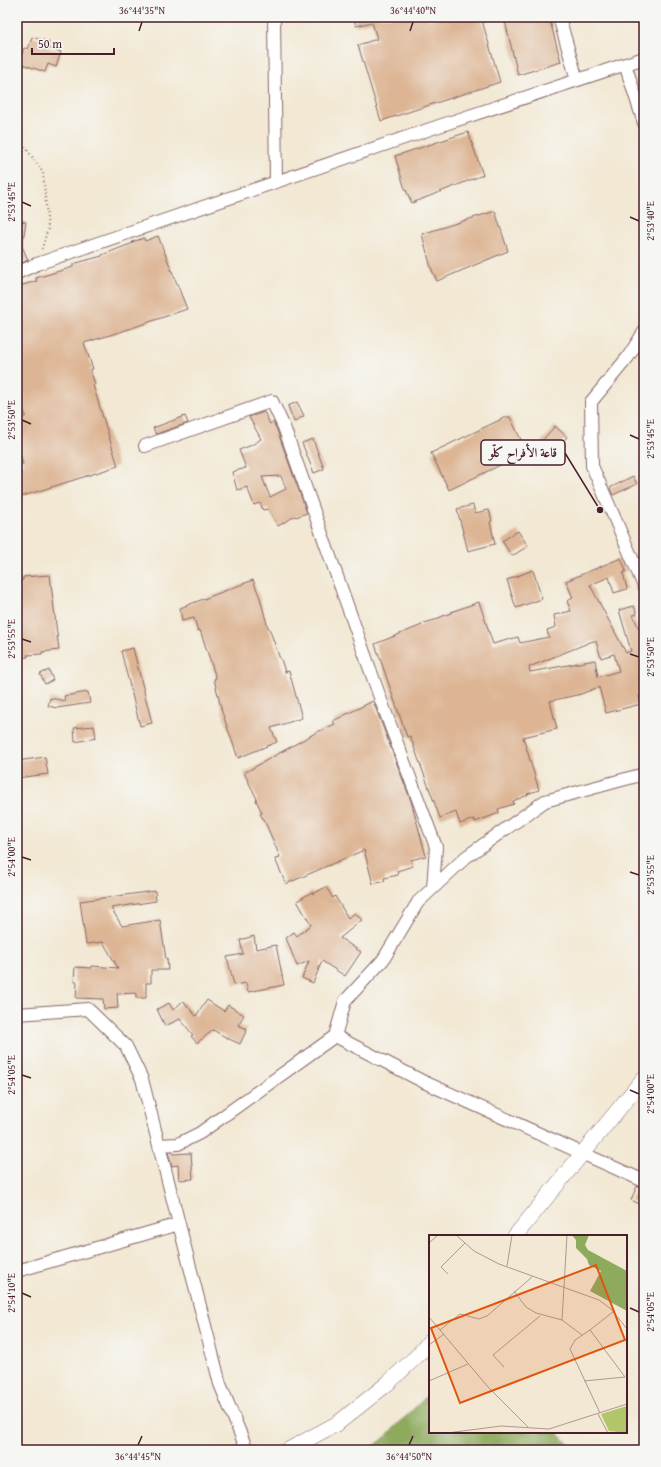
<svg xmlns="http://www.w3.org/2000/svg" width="661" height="1467" font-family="'Gentium Book Plus',Amiri,serif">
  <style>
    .forest { fill: #8daa5d; stroke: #6c6444 }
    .building { fill: #ddb594; fill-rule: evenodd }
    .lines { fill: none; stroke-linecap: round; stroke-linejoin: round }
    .minor-casing { stroke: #856566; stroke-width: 14 }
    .major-casing { stroke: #856566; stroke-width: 16 }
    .path { stroke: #856566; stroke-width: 2; stroke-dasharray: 1 3; stroke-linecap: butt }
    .minor { stroke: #fff; stroke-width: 12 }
    .major { stroke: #fff; stroke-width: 15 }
    .ticks { fill: none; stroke: #4a1f2b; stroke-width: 1.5 }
    .inset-road { fill: none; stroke: #af9890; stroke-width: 1 }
    .view { fill: #e0560e; fill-opacity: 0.15; stroke: #e0560e; stroke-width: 2 }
    .inset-edge { fill: none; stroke: #4a1f2b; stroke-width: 2 }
    .leader { fill: none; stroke: #4a1f2b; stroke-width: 1.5 }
    .callout-dot { fill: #4a1f2b; stroke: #f6f6f2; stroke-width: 1.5 }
    .callout { fill: #f6f6f2; stroke: #4a1f2b; stroke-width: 1.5 }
    .callout-label { font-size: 13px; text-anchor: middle; font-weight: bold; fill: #4a1f2b }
    .neatline { fill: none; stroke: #4a1f2b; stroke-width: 1.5 }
    .ticks-label { font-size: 10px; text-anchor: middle; fill: #4a1f2b }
  </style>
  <rect width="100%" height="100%" fill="#f6f6f2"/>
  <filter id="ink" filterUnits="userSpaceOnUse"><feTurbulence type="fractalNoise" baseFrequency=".025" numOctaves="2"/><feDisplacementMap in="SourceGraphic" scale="8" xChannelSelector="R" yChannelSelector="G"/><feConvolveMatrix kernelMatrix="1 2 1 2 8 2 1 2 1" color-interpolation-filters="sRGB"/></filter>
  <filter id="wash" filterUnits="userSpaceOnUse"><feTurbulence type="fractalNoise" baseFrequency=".012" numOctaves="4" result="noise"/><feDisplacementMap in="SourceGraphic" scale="16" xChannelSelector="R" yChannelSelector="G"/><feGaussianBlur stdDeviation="0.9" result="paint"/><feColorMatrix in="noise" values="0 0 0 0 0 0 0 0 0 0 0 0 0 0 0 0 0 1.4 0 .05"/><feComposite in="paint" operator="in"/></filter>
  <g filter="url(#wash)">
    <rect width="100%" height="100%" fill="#f2e8d3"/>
    <path class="forest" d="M430,1393V1432H557L574,1450H369L382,1440Z"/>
    <g id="blocks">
      <path class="building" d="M353,17H428L429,20L442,17H481L500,82L381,121L358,45L377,39L372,22L356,26Z
        M504,17H549L561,62L518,75Z
        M32,37L49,42L48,48L61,52L56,67L48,64L45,72L19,63L24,48L28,49Z
        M468,132L483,175L412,203L404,186L395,156Z
        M495,211L508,251L437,281L431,268L422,234Z
        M17,221L26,222L22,246L28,260L17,265Z
        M158,236L187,309L123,331L84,343L93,369L90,370L95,384L93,385L118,466L17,498V464H23L17,443V420L26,416L17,391V288L20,287L19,286L37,281L36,278L73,267V264L102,256V255L133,243L132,242L144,238L145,241Z
        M297,402L304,416L294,422L288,406Z
        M264,412L270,424L273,422L277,430L307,513L296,517L295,516L278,526L268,509L263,510L260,503L254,505L247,487L237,490L232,472L246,468L239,450L252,445L261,439L249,417ZM281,476L286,489L270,497L262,477Z
        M185,416L188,423L156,434L153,428Z
        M506,417H510L527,452L449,490L431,453Z
        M555,426L567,437L552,453L540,443Z
        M313,439L324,469L314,473L302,443Z
        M633,476L637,484L613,495L610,488Z
        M473,505L475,513L489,510L492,521L490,522L495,544L468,551L457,509Z
        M518,531L528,546L512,556L502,541Z
        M621,558L626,571L623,573L627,589L614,593L609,577L590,585L626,653L631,651L619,610L634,606L637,614L633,615L639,629L644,628V695L639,696L641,704L606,713L599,687L581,694L550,701L557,729L523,737L539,790L527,794L528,795L513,801L514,804L498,809L499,813L475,822L474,819L460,824L456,812L440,818L410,736L407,737L375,644L422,625L421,624L438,619V618L451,613V612L479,602L493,644L518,637L520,643L549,637L547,630L556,627L554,615L571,611L567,601L573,598L566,581ZM593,641H596L601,658L614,654L619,671L598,677L595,660L530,672L529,667Z
        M533,570L542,599L516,608L507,580Z
        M50,575L59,650L42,652V654L27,655L28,657L17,658V580H23V577Z
        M253,580L260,598L268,628H269L280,659H281L285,672L289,671L302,718L271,728L277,742L238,758L222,712L214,679L216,678L200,630L198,631L194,618L182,621L180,608Z
        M133,648L152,723L140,726L121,651Z
        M49,670L53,680L45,684L40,674Z
        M88,692L90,703L57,708L48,706L50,698L65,701L64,696Z
        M373,701L411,801L426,856L411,860L413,866L397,871L398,875L384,878L385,881L373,884L364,850L286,884L275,859L280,857L266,824L260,814L262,813L256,800L257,799L244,773L317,732L335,724L333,721Z
        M94,726L96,738L75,742L74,728Z
        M45,757L48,774L17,778V761Z
        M326,887L333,898L335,896L348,918L355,913L362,920L340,938L361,952L345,976L322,961L313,983L302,978L309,961L297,966L286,938L294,932L297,936L311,925L297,901L312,892L313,894Z
        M155,891L156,901L111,908L122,926L160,920L166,959H167L168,970H151V983H146V998H136V993L117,994L118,1008L104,1009L103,999L76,998L77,982H74L75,967L92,968V966L118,968L103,942L86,944L80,901Z
        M254,936L256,949L276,945L284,985L248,992L246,983L234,985L227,957L243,954L240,940Z
        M207,1000L224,1011L228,1005L244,1015L238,1025L247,1029L240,1044L229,1039L213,1030L197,1043L191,1036L193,1035L180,1019L165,1026L157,1009L169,1003L173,1010L183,1001L196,1016Z
        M168,1152H172L173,1154L191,1153L193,1179L179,1180L178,1165L172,1166Z
        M637,1186L644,1188V1206L631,1200Z"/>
    </g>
  </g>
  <g filter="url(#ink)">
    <use href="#blocks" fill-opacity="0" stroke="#856566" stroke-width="1"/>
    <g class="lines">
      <defs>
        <path id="minor" d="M274,17L276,182
          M559,17L577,80
          M625,64L644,123
          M17,273L37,264L439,126L644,58
          M644,332L628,357L591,402L592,466L644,586
          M145,446L272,401L284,427L382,703L436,847L433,888
          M644,774L545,801L466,857L418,902L383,960L345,1001L335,1036L424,1082L644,1181
          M17,1014L88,1009L126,1046L142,1079L179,1224
          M159,1145L178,1144L200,1133L335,1036
          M17,1271L179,1224L220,1384L247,1450"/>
        <path id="major" d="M515,1236L644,1078
          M288,1450L338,1423L387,1384L418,1355L430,1341"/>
      </defs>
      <use href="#minor" class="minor-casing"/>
      <use href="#major" class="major-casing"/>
      <path class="path" d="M17,138L24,145L43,173L48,229L41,251"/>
      <use href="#minor" class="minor"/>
      <use href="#major" class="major"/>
    </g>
  </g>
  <path class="ticks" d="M139,31L142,22M410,31L413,22M22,202L31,206M630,217L639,221M22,420L31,424M630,435L639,439M22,639L31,642M630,654L639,657M22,857L31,860M630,872L639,875M22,1075L31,1078M630,1090L639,1094M22,1293L31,1297M630,1308L639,1312M138,1445L142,1436M409,1445L413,1436"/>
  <g transform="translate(429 1235)">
    <rect width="198" height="198" fill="#f2e8d3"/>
    <path d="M198,171V198L180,196L172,179Z" fill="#b2c569"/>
    <path d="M143,0H160L156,10L159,15L198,36V76L161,56L172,36L160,30L158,24L147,13V5Z" fill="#8daa5d"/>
    <path class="inset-road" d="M27,0L45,16L70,29L170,65L182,74L198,94M0,8L9,0M78,31L83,0M19,39L12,32L36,8M85,56L97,72L107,78L133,85L138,0M0,82L59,152L99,192M133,85L153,100M11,95L31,79L50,84L58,81L103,42M161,95L146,105L141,114L171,178M0,110L15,99M75,132L64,120L111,81M0,146L39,129M155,146L196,142L161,95L185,76M169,179L179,198M18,198L72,191L120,194L198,169"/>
    <path class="view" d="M167,30L196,105L31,168L2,93Z"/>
    <rect width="198" height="198" class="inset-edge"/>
  </g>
  <path class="leader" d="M600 510L565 453"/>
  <circle class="callout-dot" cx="600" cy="510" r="4"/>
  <rect class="callout" x="481" y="440" width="84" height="25" rx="4"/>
  <g class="callout-label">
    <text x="523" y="457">قاعة الأفراح كلّو</text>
  </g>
  <rect width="661" height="1467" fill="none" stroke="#f6f6f2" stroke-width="44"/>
  <path d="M32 48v6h82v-6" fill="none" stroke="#4a1f2b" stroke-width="2"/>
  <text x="38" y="48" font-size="12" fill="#4a1f2b" stroke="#f6f6f2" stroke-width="3" paint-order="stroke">50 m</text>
  <rect x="22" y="22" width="617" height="1423" class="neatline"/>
  <g class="ticks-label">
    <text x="142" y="14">36°44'35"N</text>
    <text x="413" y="14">36°44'40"N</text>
    <text transform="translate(11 202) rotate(-90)" y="4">2°53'45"E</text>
    <text transform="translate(650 221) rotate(-90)" y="4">2°53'40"E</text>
    <text transform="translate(11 420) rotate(-90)" y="4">2°53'50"E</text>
    <text transform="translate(650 439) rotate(-90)" y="4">2°53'45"E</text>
    <text transform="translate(11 639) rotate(-90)" y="4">2°53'55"E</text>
    <text transform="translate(650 657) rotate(-90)" y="4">2°53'50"E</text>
    <text transform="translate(11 857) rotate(-90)" y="4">2°54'00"E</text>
    <text transform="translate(650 875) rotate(-90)" y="4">2°53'55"E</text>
    <text transform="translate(11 1075) rotate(-90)" y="4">2°54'05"E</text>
    <text transform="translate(650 1094) rotate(-90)" y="4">2°54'00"E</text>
    <text transform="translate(11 1293) rotate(-90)" y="4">2°54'10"E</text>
    <text transform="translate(650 1312) rotate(-90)" y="4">2°54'05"E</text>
    <text x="138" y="1460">36°44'45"N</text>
    <text x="409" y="1460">36°44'50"N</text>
  </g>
</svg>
